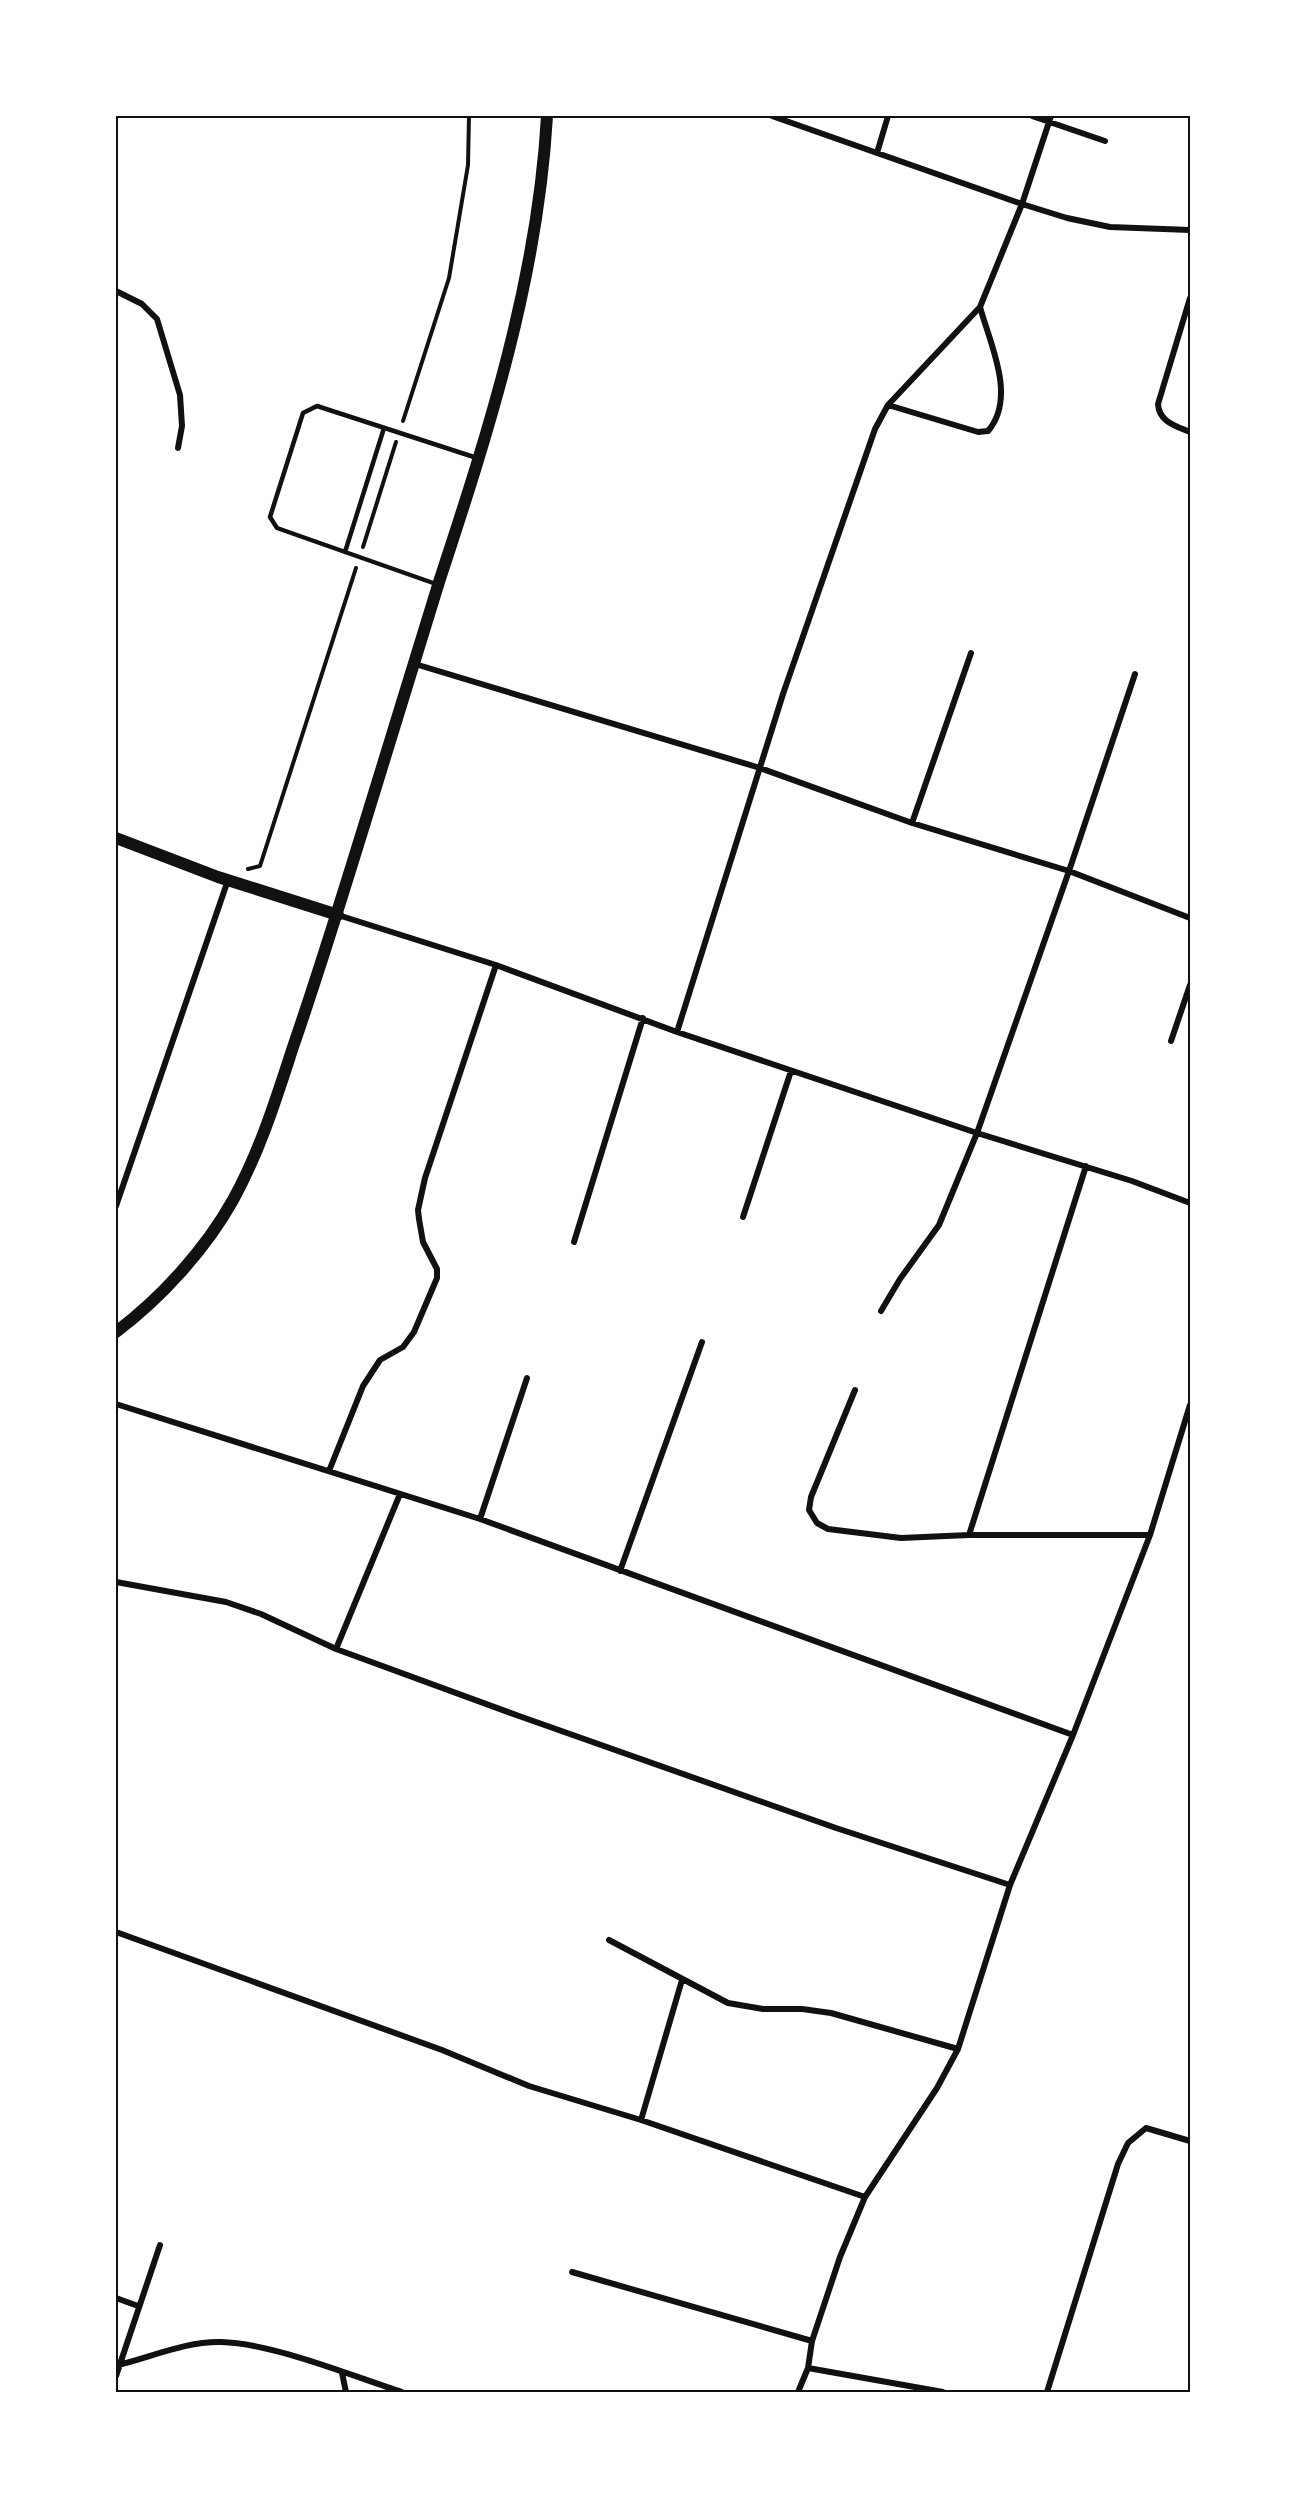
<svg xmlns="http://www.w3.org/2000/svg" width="1306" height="2508" font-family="'Playfair Display',serif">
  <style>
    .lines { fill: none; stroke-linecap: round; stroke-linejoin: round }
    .path { stroke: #111; stroke-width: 4 }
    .service { stroke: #111; stroke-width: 4.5 }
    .minor { stroke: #111; stroke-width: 6 }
    .secondary { stroke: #111; stroke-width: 12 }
    .neatline { fill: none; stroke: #111; stroke-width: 2 }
  </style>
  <rect width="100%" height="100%" fill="#fff"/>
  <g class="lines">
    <path class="path" d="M403,421L449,278L468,165L469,116
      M363,547L396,442
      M248,869L260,866L356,568"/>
    <path class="service" d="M345,552L384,428
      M436,584L277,528L270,517L303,413L317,406L477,458"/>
    <path class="minor" d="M772,116L1022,204L1067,218L1110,227L1190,230
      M1032,116L1105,141
      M877,153L888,116
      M116,291L142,304L157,319L180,395L182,426L178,448
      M1190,298L1158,404C1159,422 1176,426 1190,432
      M888,405L978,432L988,431C1017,397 990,344 980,307
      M415,664L760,768L912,823L1069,871L1190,918
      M912,823L971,653
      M338,915L496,965L677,1032L977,1133L1132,1181L1190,1203
      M677,1032L783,694L875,429L888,405L980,307L1022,204L1051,116
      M1171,1041L1190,985
      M116,1206L228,880
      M743,1217L791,1071
      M574,1242L643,1018
      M881,1311L900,1279L939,1225L977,1133L1069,871L1135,674
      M855,1390L811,1497L809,1510L817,1523L828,1529L901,1538L969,1535H1150
      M116,1404L480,1519L1073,1735
      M329,1471L363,1386L380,1360L403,1347L414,1332L437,1278V1269L423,1242L419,1219L418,1210L425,1178L496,965
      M480,1519L527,1378
      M969,1535L1086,1166
      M620,1571L702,1342
      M116,1582L226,1602L261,1614L336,1649L519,1716L836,1828L1010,1885
      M336,1649L400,1494
      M116,1932L442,2050L529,2086L641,2120L865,2197
      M609,1940L728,2003L763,2009H802L831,2013L958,2049
      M641,2120L682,1980
      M572,2272L812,2341
      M116,2298L138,2306
      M118,2365C151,2357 187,2341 221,2342C272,2343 352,2376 402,2392
      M808,2368L943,2392
      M342,2373L346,2392
      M116,2376L160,2245
      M798,2392L808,2368L812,2341L840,2257L865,2197L937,2088L958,2049L1010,1885L1073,1735L1150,1535L1190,1405
      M1047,2392L1118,2164L1128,2143L1146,2128L1190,2141"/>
    <path class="secondary" d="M116,838L218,877L338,915
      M116,1332C161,1298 205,1250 233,1200C260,1151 276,1099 293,1047C321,966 346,884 371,803C394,729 416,655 439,582C489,430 538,277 547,116"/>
  </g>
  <rect width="1306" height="2508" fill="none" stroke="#ffffff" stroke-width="234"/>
  <rect x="117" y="117" width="1072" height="2274" class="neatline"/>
</svg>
